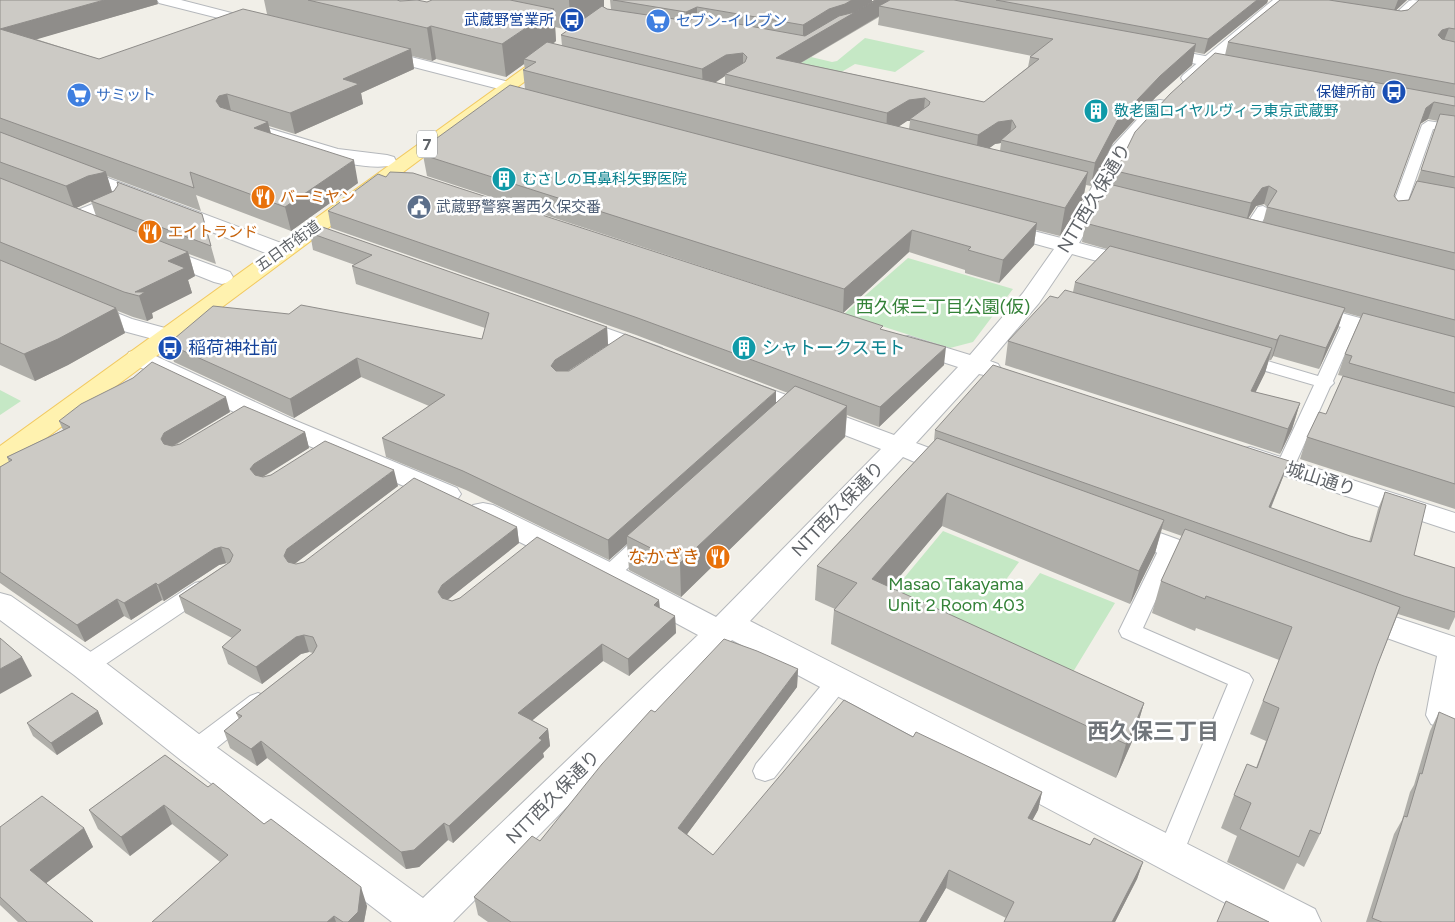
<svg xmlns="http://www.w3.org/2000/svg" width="1455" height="922" font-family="Figtree,'Noto Sans JP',sans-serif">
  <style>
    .green { fill: #c5e8c5 }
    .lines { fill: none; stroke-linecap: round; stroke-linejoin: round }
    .service-casing { stroke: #b5b8bc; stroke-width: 2 }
    .pedestrian-casing { stroke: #b5b8bc; stroke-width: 2 }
    .minor-casing { stroke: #b5b8bc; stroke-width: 2 }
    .tertiary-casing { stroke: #b5b8bc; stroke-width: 2 }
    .secondary-casing { stroke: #b6babf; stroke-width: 2 }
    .primary-casing { stroke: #f2c960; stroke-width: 2 }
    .service { fill: #fff; fill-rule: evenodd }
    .pedestrian { fill: #fff; fill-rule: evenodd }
    .minor { fill: #fff; fill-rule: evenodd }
    .tertiary { fill: #fff; fill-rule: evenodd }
    .secondary { fill: #fff; fill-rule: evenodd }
    .primary { fill: #fff2af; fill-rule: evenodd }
    .wall { fill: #afaea9; fill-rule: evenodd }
    .shaded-wall { fill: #8f8d8a }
    .building { fill: #cccac5; stroke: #8f8d8a }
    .labels { text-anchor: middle; stroke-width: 5; stroke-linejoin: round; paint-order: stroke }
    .far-transit-label { font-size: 15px; fill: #164399; stroke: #fff; text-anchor: end }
    .far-shop-label { font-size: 15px; fill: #366cbe; stroke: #fff; text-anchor: start }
    .far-culture-label { font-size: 15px; fill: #0d838f; stroke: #fff; text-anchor: start }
    .far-food-label { font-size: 15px; fill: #c56008; stroke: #fff; text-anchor: start }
    .far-service-label { font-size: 15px; fill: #4e5e75; stroke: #fff; text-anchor: start }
    .far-street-label { font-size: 15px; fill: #5f6368; stroke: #fff }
    .shield { fill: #fff; stroke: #8f9295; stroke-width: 1 }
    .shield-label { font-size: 16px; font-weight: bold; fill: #5f6368 }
    .street-label { font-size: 18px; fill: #5f6368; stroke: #fff }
    .park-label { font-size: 18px; fill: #348238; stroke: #fff }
    .transit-label { font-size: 18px; fill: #164399; stroke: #fff; text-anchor: start }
    .culture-label { font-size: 18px; fill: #0d838f; stroke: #fff; text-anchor: start }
    .food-label { font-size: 18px; fill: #c56008; stroke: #fff; text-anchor: end }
    .near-neighbourhood-label { font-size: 22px; font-weight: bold; fill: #70757a; stroke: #fff }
  </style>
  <rect width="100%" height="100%" fill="#f1efe8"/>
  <path class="green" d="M865,38L925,51L895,72L855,64L828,80L781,75L811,57L832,62L837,61Z
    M908,258L1013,289L973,342L950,348L844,314Z
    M0,390L21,401L0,415Z
    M943,531L1019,562L1005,581L1027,590L1040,573L1115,603L1059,695L875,613Z"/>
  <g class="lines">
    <defs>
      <path id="service" d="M1428,121L1455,125V133L1433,129L1403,215L1401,218H1391L1389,215L1422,125Z
        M1263,206L1270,210L1254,234H1244L1242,231L1258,207Z
        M1351,317L1357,319L1359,322L1333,381L1334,383L1330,387L1294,467L1292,471L1285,473L1278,471L1276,467L1314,385L1238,363L1236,359L1238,355L1244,354L1318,376L1343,322L1345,319Z
        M647,532L654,534L657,539L654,544L616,579L609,581L602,579L598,574L602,569L640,534Z
        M1170,540L1177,542L1180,547L1143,628L1249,674L1253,680L1183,854L1179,862L1170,865L1161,862L1157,854L1228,684L1122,637L1119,631L1160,547L1163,542Z
        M203,581L211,583L214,588L211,593L94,672L86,674L78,672L75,666L78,660L195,583Z
        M838,672L846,675L850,681L846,687L774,778L765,781L756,778L753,771L756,764L830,675Z
        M258,693L266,696L270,702L266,708L204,758L195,761L186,758L183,751L186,744L250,696Z"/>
      <path id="pedestrian" d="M112,196L119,198L122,202L119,206L75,224L68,222L65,218L68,214Z
        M157,245L230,272L233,277L230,282L222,284L214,282L149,256L146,251L149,246Z"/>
      <path id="minor" d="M157,0H181L267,22L269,25L267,28L262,29L159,3Z
        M1273,0H1289L1195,81H1183L1181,78L1183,75Z
        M1413,0L1455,6V14L1417,9L1402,23L1397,24L1369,19L1367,16L1369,13L1374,12L1394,15L1409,1Z
        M376,48L513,83L515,86L513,89L507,91L371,56L368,53L371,50Z
        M1160,100L1166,101L1169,105L1128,150L1109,193L1079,243L1144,260L1147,265L1144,270L1136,272L1072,254L1039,303L990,361L998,364L1001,369L998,374L989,376L979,374L916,443L967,462L971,468L967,474C946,479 923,465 903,457L750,621L1315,909L1321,922H1261L732,640L453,922H392L182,761L74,675L0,620V593L11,596L98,657L208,741L423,898L698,635L598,581L473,519L469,512L473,505L483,503L493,505L620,567L716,617L881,449L733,392L729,387L733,382L742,379L751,382L894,435L958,367L900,348L896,343L900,338L908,336L970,355L1023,293L1054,249L992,232L989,228L992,224L999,222L1061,238L1089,193L1111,148L1154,101Z
        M251,123L338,149L387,155L394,157L396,161L394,165C356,174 282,144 245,132L242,128L245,124Z
        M87,301L132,319L176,331L180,336L176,341L168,343L116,329L79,313L75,308L79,303Z
        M1305,303L1455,344V358L1297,315L1293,310L1297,305Z
        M572,316L662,348L665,353L662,358L653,360L564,328L560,323L564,318Z
        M138,350L147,352L294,420L457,488L461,494L457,500L447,503L437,500L276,432L129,362L126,357L129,352Z
        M1250,447L1455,513V532L1240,461L1236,455L1240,449Z
        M1124,520L1221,555L1225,562L1221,569L1210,572L1114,537L1109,530L1114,523Z
        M1356,604L1455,637V733L1431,724L1426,715L1437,656L1345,623L1340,615L1345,607Z"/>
      <path id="tertiary" d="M76,166L289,246L292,251L289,256L281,257L273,256L69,176L66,172L69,168Z"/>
      <path id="secondary" d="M1157,47L1242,63L1248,65L1250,68L1248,71L1242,73L1152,55L1149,52L1152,49Z"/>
      <path id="primary" d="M554,48L559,50L562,53L559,56L10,465L0,467V446L549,50Z"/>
    </defs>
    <use href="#service" class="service-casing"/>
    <use href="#pedestrian" class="pedestrian-casing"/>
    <use href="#minor" class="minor-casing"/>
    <use href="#tertiary" class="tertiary-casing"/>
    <use href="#secondary" class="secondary-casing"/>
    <use href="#primary" class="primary-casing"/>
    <use href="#service" class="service"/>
    <use href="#pedestrian" class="pedestrian"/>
    <use href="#minor" class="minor"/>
    <use href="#tertiary" class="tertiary"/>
    <use href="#secondary" class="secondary"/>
    <use href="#primary" class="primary"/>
  </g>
  <path class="wall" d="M0,0L158,4L36,39L99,59L267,14L264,0H397L427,2L432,0H604V7L607,9H611L610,0H872V2L875,0H1268L1267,3L1204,54L1194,52L1192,65L1156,97L1113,143L1091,186L1086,185L1083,199L1060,236L1036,230L1034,245L999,283L965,273V270L909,252L843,313L427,176L423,155L525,89L523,70L525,69L524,64L506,77L436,59L432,61L412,56L414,69L361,93L363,104L295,134L269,126L271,133L358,183L291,231L196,195L201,211L107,176L112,192L114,191L118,186L117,182L202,214L216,264L189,254L195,276L188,280L192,293L152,313L153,318L147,321L133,317L118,311L125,333L68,365L35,381L0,365ZM879,17L878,25L1032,56L1030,57L1028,67L984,102L801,63ZM555,27L568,30L561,35L562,46L553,44L556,41ZM725,76V85L715,83ZM907,121H910L909,129L898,127ZM1001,143L1000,151L989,148L995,144ZM91,201L96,216L76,208Z
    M1280,0H1407L1396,10L1401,11L1455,0V509L1300,459L1307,437L1326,414L1343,376L1338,375L1345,354L1361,317L1343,312L1338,328L1319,369L1273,356L1271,360H1269L1265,373L1255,392L1300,403L1292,429L1280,454L1005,365L1008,341L1058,298L1073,292L1075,282L1107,249L1082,242L1085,223L1113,185L1116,171L1225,55L1228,42ZM1428,119L1438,121L1417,181L1409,200L1398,201L1394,196L1420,124ZM1264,204L1267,207L1263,222L1248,218L1256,206Z
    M328,211L883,330L944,365L879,427L847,415L845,437L681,597L629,570L627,544L609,560L466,490L386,457L382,438L429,406L361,377L294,418L174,362L168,344L482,339L485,328L356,284L352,266L355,265L313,250L310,233L313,231L311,223L607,327L608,345L568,371L776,404L788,393L636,335L331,228Z
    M230,412L174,446L305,432L309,448L263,477L398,486L294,564H296L517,527L519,543L447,600L452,601L659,600L660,608L675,616L676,633L629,676L603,661L532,720L548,729L550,746L543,753L544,757L453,843L448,840L419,867L406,869L267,758L257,766L230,748L224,731L239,719L236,713L313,653L309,652L301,654L262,684L228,664L222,647L232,638L185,613L179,596L228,563L219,565L164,601L162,600L131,620L124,616L85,642L0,583V467L9,462L7,457L63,430L59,421Z
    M935,430L1283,477L1271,508L1350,536L1369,542L1378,509L1385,492L1414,555L1455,568V617L1449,630L1398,614L1377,666L1320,834L1304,867L1297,863L1284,890L1227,862L1237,836L1221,828L1234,795L1256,768L1266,741L1250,734L1279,660L1196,628L1195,631L1152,613L1161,581L1182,536L1162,529L1155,553L1130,604L942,526L890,588L1144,703L1134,737L1116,778L831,644L834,610L835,609L815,600L817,566L934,441Z
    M798,669L797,687L687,834L713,855L913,737L1042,792L1038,810L1032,820L1090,845L1143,862L1137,879L1115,922H1004L1006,918L946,888L926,922H488L478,915L474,897L540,841L655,712Z
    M98,711L103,724L57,755L33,736L27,723Z
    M1439,712L1455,922H1366L1394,834L1402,820L1410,792L1414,785L1430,731Z
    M165,755L367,906L364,922H152L220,862L172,824L130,856L98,829L89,810Z
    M0,827L84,828L93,847L46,883L93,922H18L0,905Z"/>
  <path class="shaded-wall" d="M104,0H157L158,4L7,48L0,29Z
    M569,0H604V7L571,31Z
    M852,0H872V3L876,0H891L879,6V16L775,78L776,58L803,42V25L829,9Z
    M1257,0H1268L1267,3L1204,54L1208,39Z
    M1398,0H1407L1393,13Z
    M697,7V26L687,31L686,12Z
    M554,9L556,41L530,60L524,59V64L506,77L502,44Z
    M431,26L436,59L432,61L427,28Z
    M1449,28L1443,43L1438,35L1442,30Z
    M1196,44L1192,65L1156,97L1113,143L1091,186L1095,163L1117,121L1160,76Z
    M411,49L414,69L361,93L363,104L295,134L290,113L343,79Z
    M743,53V73L725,74V76L703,90L702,69L726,55Z
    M227,94L232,115L224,117L216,101L219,96Z
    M925,98L923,119H910V121H907L886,135L887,113L909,100Z
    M1434,102L1428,119L1420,124L1426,108Z
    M1012,120L1009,142L1001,140V143L995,144L976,158L978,135L998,122Z
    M268,122L273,144L254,128Z
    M354,160L358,183L291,231L285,207Z
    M106,172L113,195L96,199L74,209L66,186L88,176Z
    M1088,172L1083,199L1060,236L1065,208Z
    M1269,186L1264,204L1256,206L1246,222L1251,203L1262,188Z
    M1037,223L1034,245L999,283L1003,260Z
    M912,230L909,252L843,313L844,289Z
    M188,252L195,276L188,280L192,293L152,313L153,318L147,321L139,296L135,292L168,261Z
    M116,308L125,333L68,365L35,381L24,354Z
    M1345,308L1338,328L1319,369L1326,348Z
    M607,327L608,345L557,378L551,366L555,360Z
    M1280,335L1273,356L1271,360L1277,340Z
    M946,347L944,365L879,427L880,407Z
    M1272,348L1265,373L1244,416L1251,391Z
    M357,358L361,377L294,418L290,399Z
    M776,391V410L627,536V544L609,560L608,540Z
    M226,397L230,412L169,448L166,455L161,439L164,433Z
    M1300,403L1292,429L1280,454L1288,429Z
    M847,406L845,437L681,597L680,563Z
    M305,432L309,448L259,479L250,469L254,464Z
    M1289,461L1283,477L1264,524L1269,507Z
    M394,470L398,486L292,566L288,573L284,556L287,549Z
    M947,493L942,526L869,613L872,579Z
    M1164,520L1155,553L1130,604L1139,571Z
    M517,527L519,543L445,602L438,592L442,585Z
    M221,547L226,563L219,565L164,601L158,585L214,549Z
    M156,583L162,600L131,620L124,603Z
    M117,599L124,616L85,642L77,625Z
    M659,600L660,617L654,605Z
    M675,616L676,633L629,676L628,659Z
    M304,635L309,652L301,654L262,684L256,667L296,637Z
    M602,644L603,661L521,730L518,713Z
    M22,657L32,676L0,694V669Z
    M798,669L797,687L679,845L678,828Z
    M1144,703L1134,737L1116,778L1126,744Z
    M98,711L103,724L57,755L51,743Z
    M548,729L550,746L543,753L544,757L453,843L449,826Z
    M261,741L267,758L257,766L251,749Z
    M1042,792L1038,810L1024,836L1028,818Z
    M164,805L172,824L130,856L121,837Z
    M444,823L448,840L419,867L406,869L401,852Z
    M84,828L93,847L40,888L30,870Z
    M1143,862L1137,879L1115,922H1112Z
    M949,870L946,888L926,922H919Z
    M361,887L367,906L364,922H348Z
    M334,916L336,922H327Z"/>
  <path class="building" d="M0,0H104L0,29L99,59L243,9L411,49L343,79L359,84L290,113L227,94L219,96L216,101L220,107L268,122L254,128L354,160L285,207L190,172L194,188L0,118Z
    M308,0H397L400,1L417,0L427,2L432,0H510L554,9L502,44L431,26L427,28Z
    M613,0H852L845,4L829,9L803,25L697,7L686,12Z
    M875,0H876L776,58L984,102L1039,59L1030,57L1053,39L879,6L890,0H954L1196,44L1160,76L1117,121L1095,163L1001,140L1016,127L1012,120L998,122L978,135L910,119L929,105L930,102L925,98L909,100L887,113L725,74L745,62L747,57L743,53L726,55L702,69L561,35L602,6L607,9L688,21L699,17L805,36L839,16L855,12Z
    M996,0H1257L1208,39Z
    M1280,0H1329L1401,11L1408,10L1419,0H1455V29L1449,28L1442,30L1438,35L1442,39L1455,42V84L1228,42Z
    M547,42L1088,172L1065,208L523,70L536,62L524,59Z
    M1215,53L1455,97V106L1434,102L1426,108L1394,196L1398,201L1409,200L1417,181L1455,188V253L1267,207L1277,191L1269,186L1262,188L1251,203L1116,171L1135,132L1170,94Z
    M510,85L1037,223L1003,260L968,250L971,247L912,230L844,289L423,155L426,146Z
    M1440,114L1455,116V177L1421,170Z
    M0,132L106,172L88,176L66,186L0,162Z
    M390,172L413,173L883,326L880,329L946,347L880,407L635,317L328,211L378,174L386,177Z
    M0,178L188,252L168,261L185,268L135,292H145L139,296L124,292L0,242Z
    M117,182L202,214L211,246L91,201L114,191L118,185Z
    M1109,184L1455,270V320L1085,223Z
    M311,223L607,327L555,360L551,366L556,371H569L625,334L776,391L608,540L463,471L382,438L445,395L357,358L290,399L168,344L213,306L289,314L301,305L482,339L489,313L352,266L372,255L310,233L322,227Z
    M1110,246L1345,308L1326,348L1280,335L1277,340L1075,282Z
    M0,260L116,308L58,339L24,354L0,343Z
    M1065,290L1272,348L1251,391L1300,403L1288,429L1008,341L1050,296L1058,298Z
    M1363,313L1455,337V393L1349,363L1352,356L1345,354Z
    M152,362L226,397L164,433L161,439L164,444L172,446L180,444L244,406L305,432L254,464L250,469L255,475L263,477L271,475L325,441L394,470L287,549L284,556L288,562L296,564L304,562L414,478L517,527L442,585L438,592L442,598L452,601L460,598L537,537L659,600L654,605L675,616L628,659L602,644L518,713L548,729L539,738L542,740L449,826L444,823L414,850L401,852L261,741L251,749L224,731L242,716L236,713L313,653L317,646L313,637L304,635L296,637L256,667L222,647L241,630L179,596L230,562L233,555L229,549L221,547L214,549L158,585L156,583L124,603L117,599L77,625L0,572V467L12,460L7,457L70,427L59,421L81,404L133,378Z
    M993,365L1289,461L1269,507L1350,536L1371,542L1385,492L1426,505L1414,555L1455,568V612L1404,596L935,430Z
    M1343,376L1455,407V484L1307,437L1319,412L1326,414Z
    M795,386L847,406L680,563L627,536Z
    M937,438L1164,520L1139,571L947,493L872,579L1144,703L1126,744L834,610L857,583L817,566Z
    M1185,529L1400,607L1377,666L1320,834L1310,830L1299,857L1240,829L1251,803L1234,795L1247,764L1257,768L1279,708L1263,701L1292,627L1206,596L1205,599L1161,581Z
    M0,638L22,657L0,669Z
    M724,639L757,651L798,669L678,828L713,855L844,700L913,737L916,732L1042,792L1028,818L1090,845L1094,838L1143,862L1112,922H1004L1014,902L949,870L919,922H511L474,897L532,836L540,841L602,764L651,710L655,712Z
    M72,693L98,711L51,743L27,723Z
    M1439,712L1455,719V922H1382L1372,918L1404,816L1407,817L1420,773L1422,774Z
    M165,755L208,787L213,783L264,824L271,819L361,887L358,912L348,922H343L334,916L327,922H152L228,855L164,805L121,837L89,810Z
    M42,796L84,828L30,870L93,922H27L0,897V827Z
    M1226,901L1269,922H1217Z"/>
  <defs>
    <symbol id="bus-disc" viewBox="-11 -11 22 22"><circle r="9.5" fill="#1a4fb4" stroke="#fff"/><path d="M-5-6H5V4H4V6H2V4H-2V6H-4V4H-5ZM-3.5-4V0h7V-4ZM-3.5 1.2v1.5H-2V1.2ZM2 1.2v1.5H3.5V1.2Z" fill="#fff"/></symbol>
    <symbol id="supermarket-disc" viewBox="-11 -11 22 22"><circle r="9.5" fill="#3f7fe0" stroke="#fff"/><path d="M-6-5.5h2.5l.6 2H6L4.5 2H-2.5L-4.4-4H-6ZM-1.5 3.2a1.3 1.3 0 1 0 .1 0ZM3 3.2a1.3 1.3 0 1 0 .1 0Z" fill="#fff"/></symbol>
    <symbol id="building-disc" viewBox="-11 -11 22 22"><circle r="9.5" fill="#0f9aa8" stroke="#fff"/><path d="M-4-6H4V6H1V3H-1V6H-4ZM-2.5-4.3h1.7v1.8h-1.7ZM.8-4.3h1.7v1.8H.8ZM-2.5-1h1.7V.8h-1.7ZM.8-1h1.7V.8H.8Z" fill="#fff"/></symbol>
    <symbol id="restaurant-disc" viewBox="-11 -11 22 22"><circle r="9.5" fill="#e8710a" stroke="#fff"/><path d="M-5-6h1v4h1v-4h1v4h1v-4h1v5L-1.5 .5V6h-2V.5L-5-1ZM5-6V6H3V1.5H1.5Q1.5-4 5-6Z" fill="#fff"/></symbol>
    <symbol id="civic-disc" viewBox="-11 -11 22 22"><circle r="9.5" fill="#5c6f8a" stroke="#fff"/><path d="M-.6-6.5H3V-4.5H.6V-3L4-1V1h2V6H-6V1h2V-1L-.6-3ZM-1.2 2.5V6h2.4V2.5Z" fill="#fff"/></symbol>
  </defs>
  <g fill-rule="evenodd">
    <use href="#bus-disc" x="558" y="6" width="28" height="28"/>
    <use href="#supermarket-disc" x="644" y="7" width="28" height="28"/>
    <use href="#bus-disc" x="1380" y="78" width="28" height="28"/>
    <use href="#supermarket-disc" x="65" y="81" width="28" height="28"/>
    <use href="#building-disc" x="1082" y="97" width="28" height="28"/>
    <use href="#building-disc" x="490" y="165" width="28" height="28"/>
    <use href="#restaurant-disc" x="249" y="183" width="28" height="28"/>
    <use href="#civic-disc" x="405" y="193" width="28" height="28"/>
    <use href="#restaurant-disc" x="136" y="218" width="28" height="28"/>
    <use href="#bus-disc" x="156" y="334" width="28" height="28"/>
    <use href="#building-disc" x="730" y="334" width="28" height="28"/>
    <use href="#restaurant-disc" x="704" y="543" width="28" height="28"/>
  </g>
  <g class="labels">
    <g class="far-transit-label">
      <text x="554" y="25">武蔵野営業所</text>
      <text x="1376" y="97">保健所前</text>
    </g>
    <g class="far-shop-label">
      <text x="676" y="26">セブン-イレブン</text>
      <text x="96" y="100">サミット</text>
    </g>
    <g class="far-culture-label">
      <text x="1114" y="116">敬老園ロイヤルヴィラ東京武蔵野</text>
      <text x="522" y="184">むさしの耳鼻科矢野医院</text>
    </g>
    <g class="far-food-label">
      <text x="280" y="202">バーミヤン</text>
      <text x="168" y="237">エイトランド</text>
    </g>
    <g class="far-service-label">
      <text x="436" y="212">武蔵野警察署西久保交番</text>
    </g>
    <g class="far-street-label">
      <text transform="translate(288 246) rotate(-36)" y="5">五日市街道</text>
    </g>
    <rect class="shield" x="417" y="130.5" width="20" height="27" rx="4"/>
    <g class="shield-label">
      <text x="427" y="150">7</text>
    </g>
    <g class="street-label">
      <text transform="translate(1094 198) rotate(-59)" y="6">NTT西久保通り</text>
      <text transform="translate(1321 479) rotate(18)" y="6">城山通り</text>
      <text transform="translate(838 509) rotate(-46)" y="6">NTT西久保通り</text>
      <text transform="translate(553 797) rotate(-45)" y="6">NTT西久保通り</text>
    </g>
    <g class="park-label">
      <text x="943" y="313">西久保三丁目公園(仮)</text>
      <text x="956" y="590">Masao Takayama<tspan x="956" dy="21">Unit 2 Room 403</tspan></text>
    </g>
    <g class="transit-label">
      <text x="188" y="354">稲荷神社前</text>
    </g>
    <g class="culture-label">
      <text x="762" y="354">シャトークスモト</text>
    </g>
    <g class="food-label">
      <text x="700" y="563">なかざき</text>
    </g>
    <g class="near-neighbourhood-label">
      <text x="1153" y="739">西久保三丁目</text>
    </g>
  </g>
</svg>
